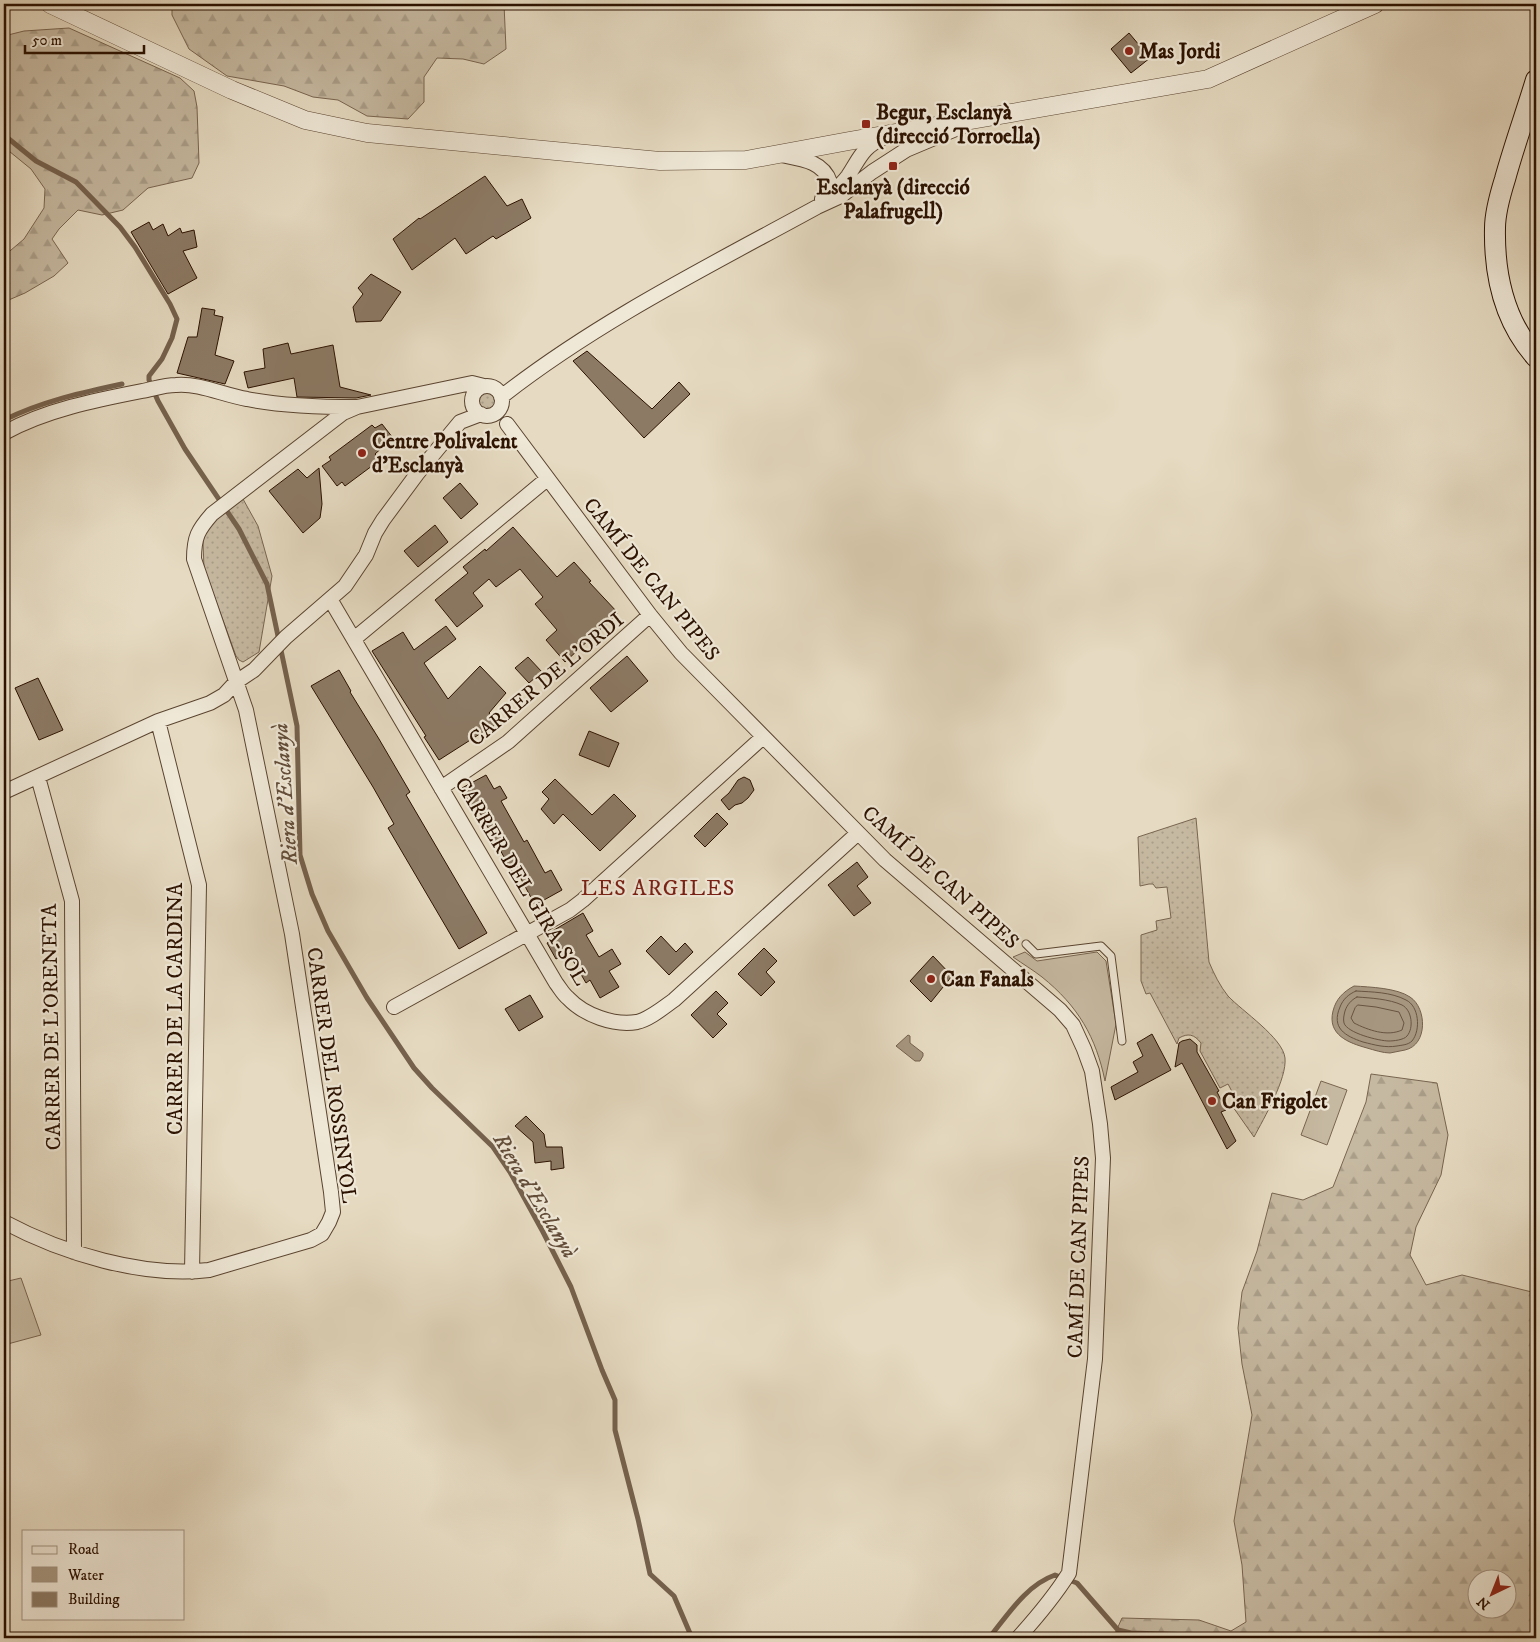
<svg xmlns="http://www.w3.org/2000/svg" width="1540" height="1642" font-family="'IM FELL DW Pica',serif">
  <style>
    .grass { fill: url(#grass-dots); stroke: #786550 }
    .forest { fill: url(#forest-firs); stroke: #786550; fill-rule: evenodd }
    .garden { fill: #c6b9a1; stroke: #786550 }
    .water { fill: #a69680; stroke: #75614d }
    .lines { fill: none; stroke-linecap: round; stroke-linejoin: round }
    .shore { stroke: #685440; stroke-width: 1 }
    .stream { stroke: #75614d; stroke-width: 5 }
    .building { fill: #8c7a65; stroke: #2b1100 }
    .service-casing { stroke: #5a4430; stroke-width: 9 }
    .minor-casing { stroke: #5a4430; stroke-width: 16 }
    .tertiary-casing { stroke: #5a4430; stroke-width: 19 }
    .secondary-casing { stroke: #2b1100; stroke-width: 22 }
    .service { stroke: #efe8d7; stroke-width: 7 }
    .minor { stroke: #efe8d7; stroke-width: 14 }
    .tertiary { stroke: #efe8d7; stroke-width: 18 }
    .secondary { stroke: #efe8d7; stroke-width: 20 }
    .poi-dot { fill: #8f2418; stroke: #efe8d7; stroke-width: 2 }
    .labels { text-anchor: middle; stroke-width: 4.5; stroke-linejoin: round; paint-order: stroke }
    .poi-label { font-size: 21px; font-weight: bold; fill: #2b1100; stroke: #efe8d7; text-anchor: start }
    .street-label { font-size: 21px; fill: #2b1100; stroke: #efe8d7 }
    .water-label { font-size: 22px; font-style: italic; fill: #624d3a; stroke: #efe8d7 }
    .neighbourhood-label { font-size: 22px; letter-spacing: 1px; fill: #7a1f14; stroke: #efe8d7 }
  </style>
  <defs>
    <pattern id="grass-dots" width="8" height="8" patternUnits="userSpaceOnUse" patternTransform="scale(1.25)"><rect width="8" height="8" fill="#c6b9a1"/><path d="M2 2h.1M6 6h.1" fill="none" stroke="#aa9e89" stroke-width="1.8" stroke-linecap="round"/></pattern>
    <pattern id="forest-firs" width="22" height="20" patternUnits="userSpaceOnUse" patternTransform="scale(1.25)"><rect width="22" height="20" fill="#c6b9a1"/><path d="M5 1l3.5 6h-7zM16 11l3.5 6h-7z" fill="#aa9e89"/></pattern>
  </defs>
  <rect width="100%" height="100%" fill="#e6dbc2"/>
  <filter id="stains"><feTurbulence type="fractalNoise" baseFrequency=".004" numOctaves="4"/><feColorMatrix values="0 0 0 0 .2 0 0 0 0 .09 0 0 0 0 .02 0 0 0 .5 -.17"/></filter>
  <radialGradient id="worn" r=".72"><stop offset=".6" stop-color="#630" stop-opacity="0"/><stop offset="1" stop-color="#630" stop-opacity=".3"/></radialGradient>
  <path class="grass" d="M478 401a9 9 0 1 1 18 0a9 9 0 1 1-18 0Z
    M243,499L258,526L272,576L259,652L243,662L239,660L236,656L204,568L203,542L206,529L213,522Z
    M1196,818L1209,962C1214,974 1220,986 1228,996C1242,1011 1283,1038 1285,1058C1287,1079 1264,1118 1254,1137L1233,1107L1237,1101L1228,1084L1220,1088L1200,1051L1201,1043C1194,1034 1188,1033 1179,1038L1177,1044L1150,993L1146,994L1141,981V935L1157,930L1156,921L1171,918L1167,887L1156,888L1153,884H1149L1140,886L1138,837Z"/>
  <path class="forest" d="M172,4H504L506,49L484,64L463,59L437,58L424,77V102L408,119L367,116L338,100L313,97L284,86L227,76L189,49L172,15Z
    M69,28L180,78L194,91L197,107L199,163L192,178L148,188L123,210L102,215L78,210L59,229L52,239L68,263L54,276L25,293L4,302V256L24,239L44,208L45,189L31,169L4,147V36L24,31Z
    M1371,1074L1437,1083L1448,1135L1441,1175L1416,1227L1410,1255L1426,1285L1462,1275L1536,1293V1638H1113L1122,1618L1199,1620L1231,1631L1246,1622L1242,1565L1234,1521L1252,1415L1242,1364L1238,1328L1242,1292L1257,1251L1272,1193L1303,1200L1333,1187L1366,1102ZM1478,1580H1508V1610H1478Z"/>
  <path class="garden" d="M1025,952L1037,961L1097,952L1106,961L1116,1024L1105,1081C1096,1037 1078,1006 1042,977C1033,970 1023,964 1013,957Z
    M1321,1081L1347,1090L1327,1145L1301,1135Z
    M21,1278L41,1335L4,1345V1282Z"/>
  <path class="water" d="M1354,986C1370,987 1397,988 1410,997C1427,1008 1428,1045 1405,1050C1400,1051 1395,1052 1390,1053C1383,1053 1374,1050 1367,1048C1349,1043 1327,1035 1333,1011C1336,999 1343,992 1354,986Z
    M908,1035L910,1036V1043L923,1053V1056L920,1061H915L896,1046Z"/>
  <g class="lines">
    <path class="shore" d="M1356,991C1372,992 1391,992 1406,1000C1419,1006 1421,1030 1412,1041C1408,1045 1402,1045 1397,1046C1385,1048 1375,1045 1363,1042C1345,1036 1331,1028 1340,1007C1343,999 1349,994 1356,991Z
      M1357,997C1371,998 1389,999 1402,1005C1412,1010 1414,1028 1407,1036C1404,1040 1393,1041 1389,1041C1379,1041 1347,1033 1344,1023C1343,1019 1344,1015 1345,1011C1347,1005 1351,1000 1357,997Z
      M1358,1005L1376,1007L1399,1012L1404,1023L1402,1030C1387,1037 1368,1030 1354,1023L1351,1018L1355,1008Z"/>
    <path class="stream" d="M4,135L36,161L76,182L120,227L135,247L170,304L177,319L172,338L162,359L149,376V380L158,401L185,449L239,529L267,584L297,726L300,855L312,894L328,931L367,998L414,1068L432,1088L493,1147L510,1172L543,1232L571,1287L602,1370L615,1400V1430L638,1519L650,1574L674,1596L692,1638
      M4,420C42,401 81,393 122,384
      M989,1638C1007,1616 1026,1585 1055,1575L1077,1583L1118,1630L1131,1633L1194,1635L1223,1638"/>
  </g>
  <path class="building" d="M1129,33L1150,58L1131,73L1111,49Z
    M485,176L507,206L522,199L531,218L496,239L493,236L466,254L455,238L412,270L393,239L419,218L420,219Z
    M149,222L153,230L163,224L168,236L180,228L182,233L194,230L197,247L183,251L197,278L168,294L131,232Z
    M371,274L401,292L381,321L356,322L353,307L363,294L358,288Z
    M202,308L215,310L214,315L223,317L215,355L234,361L225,384L177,373L188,337H197Z
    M288,343L291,354L333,345L340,387L371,395L356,398L297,397L294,378L248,388L244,372L265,368L263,349Z
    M587,351L652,409L679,382L690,394L644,438L573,361Z
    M382,424L393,438L375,454L380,460L345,486L342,482L337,486L322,466L331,460L329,457L372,425L375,428Z
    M319,468L322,504L320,518L303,533L269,491L298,469L307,478Z
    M460,483L478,504L461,519L443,498Z
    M435,525L448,542L418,567L404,551Z
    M513,527L557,577L574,562L591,581L589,582L618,613L565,662L546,640L557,630L535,604L543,597L520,569L496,587L489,579L473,593L483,606L457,627L435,600L468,573L463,567L485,549L486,551Z
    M446,626L456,639L424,663L448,699L480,666L506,693L489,713L497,723L487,732L486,730L439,760L424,737L426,736L372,651L403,632L414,650Z
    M627,656L648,681L611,712L590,688Z
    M528,657L542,672L529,683L515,668Z
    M339,670L351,691L350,692L379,739L410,792L406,795L487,933L459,949L388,828L394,824L373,787L311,686Z
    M38,678L63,730L39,740L15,688Z
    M589,731L619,743L609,767L579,755Z
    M486,775L494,789L500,786L507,798L501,801L524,842L527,840L545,873L551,870L562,890L535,905L520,877L516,879L480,813L476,815L462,788Z
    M744,777L750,780L754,790L748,798L742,803L735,805L729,810L721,800L729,793L738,780Z
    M555,779L592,815L614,794L636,816L600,851L563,814L554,824L541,809L549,799L542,792Z
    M717,813L728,824L705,847L694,836Z
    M857,862L868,877L857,886L871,903L854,916L828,885Z
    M583,913L593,931L586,935L599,957L612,949L621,964L609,971L619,987L600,998L590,980L586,983L568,952L556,959L547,943L553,940L549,933Z
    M661,936L676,952L685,943L693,952L669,975L646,951Z
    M764,948L777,961L766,972L775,982L761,996L738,974Z
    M933,956L952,976L931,1002L910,981Z
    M716,991L728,1003L717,1014L727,1024L713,1038L691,1015Z
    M530,995L543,1017L519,1031L505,1009Z
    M1152,1034L1171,1070L1115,1100L1111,1087L1138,1072L1133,1062L1143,1056L1137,1043Z
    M1190,1039L1197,1045V1052L1219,1091L1217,1092L1226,1110L1221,1112L1236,1141L1227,1149L1182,1063L1175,1067L1179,1043L1182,1041Z
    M526,1116L544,1134L546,1147H562L564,1168L551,1170V1161L535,1163L533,1142L515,1126Z"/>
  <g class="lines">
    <defs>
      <path id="service" d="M1026,944L1036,954L1101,946L1111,956L1122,1041"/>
      <path id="minor" d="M781,155C801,159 823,161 830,182L822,199
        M828,197C835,190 842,184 848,176C860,158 862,147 885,137
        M472 401a15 15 0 1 1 30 0a15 15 0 1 1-30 0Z
        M501,397C598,321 709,266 817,207L841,196L872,172L906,150L963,126
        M507,424L650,615L681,653L885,860L1060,1010L1073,1025L1084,1049L1092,1071L1100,1124L1103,1158L1095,1359L1069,1573C1054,1597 1037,1617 1018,1638
        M4,433C45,410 96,400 142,391C153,389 164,385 176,385C200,383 223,395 247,399C282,406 320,407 357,407L472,383L484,386
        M330,599L556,983C560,988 563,994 568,998C584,1015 614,1026 637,1022C650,1019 664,1007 674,1000L858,833
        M354,639L547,479
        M158,721L199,885L192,1272
        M38,777L72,901L74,1252
        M441,788L508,742L650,615
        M4,792L158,721L210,703L224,695L236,682L254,670L286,637L345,586L366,555L375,533L383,520L417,474L460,422L481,414
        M394,1007L570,910L583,900L763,737
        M4,1222C62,1253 143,1278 209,1270L311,1240L322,1234L329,1222L333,1212L331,1192L292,934L246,710L194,559C194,537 198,530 212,514L343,413L357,407"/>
      <path id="tertiary" d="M50,4L232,90L305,120L367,133L660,161L746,160L849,141L1208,79L1375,4"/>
      <path id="secondary" d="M1536,80C1526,113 1514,146 1505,179C1500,195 1495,212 1495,228C1494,275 1505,322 1536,357"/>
    </defs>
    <use href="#service" class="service-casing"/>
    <use href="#minor" class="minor-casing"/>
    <use href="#tertiary" class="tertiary-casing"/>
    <use href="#secondary" class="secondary-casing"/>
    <use href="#service" class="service"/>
    <use href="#minor" class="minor"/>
    <use href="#tertiary" class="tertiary"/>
    <use href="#secondary" class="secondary"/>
  </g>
  <g class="poi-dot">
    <circle cx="1129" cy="51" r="5"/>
    <rect x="861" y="119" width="10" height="10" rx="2.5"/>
    <rect x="888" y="161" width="10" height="10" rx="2.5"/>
    <circle cx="362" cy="453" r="5"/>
    <circle cx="931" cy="979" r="5"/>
    <circle cx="1212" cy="1101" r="5"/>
  </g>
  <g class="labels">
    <g class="poi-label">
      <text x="1139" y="58">Mas Jordi</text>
      <text x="876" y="119">Begur, Esclanyà<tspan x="876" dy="24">(direcció Torroella)</tspan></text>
      <text x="893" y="194" text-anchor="middle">Esclanyà (direcció<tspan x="893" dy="24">Palafrugell)</tspan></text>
      <text x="372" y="448">Centre Polivalent<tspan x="372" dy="24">d'Esclanyà</tspan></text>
      <text x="941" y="986">Can Fanals</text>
      <text x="1222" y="1108">Can Frigolet</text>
    </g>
    <g class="street-label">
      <text transform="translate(652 579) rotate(51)" y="7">CAMÍ DE CAN PIPES</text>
      <text transform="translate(546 679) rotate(-40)" y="7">CARRER DE L'ORDI</text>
      <text transform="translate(941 877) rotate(42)" y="7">CAMÍ DE CAN PIPES</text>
      <text transform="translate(522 881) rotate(59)" y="7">CARRER DEL GIRA-SOL</text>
      <text transform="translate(175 1009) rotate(-90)" y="7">CARRER DE LA CARDINA</text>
      <text transform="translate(51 1027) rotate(-91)" y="7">CARRER DE L'ORENETA</text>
      <text transform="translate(332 1075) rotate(82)" y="7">CARRER DEL ROSSINYOL</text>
      <text transform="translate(1078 1257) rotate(-88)" y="7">CAMÍ DE CAN PIPES</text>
    </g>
    <g class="water-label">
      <text transform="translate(284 794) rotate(-94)" y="8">Riera d'Esclanyà</text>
      <text transform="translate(536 1195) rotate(59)" y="8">Riera d'Esclanyà</text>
    </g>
    <g class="neighbourhood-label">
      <text x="658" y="895">LES ARGILES</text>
    </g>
  </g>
  <rect width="1540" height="1642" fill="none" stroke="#e6dbc2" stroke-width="20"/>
  <rect x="5" y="5" width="1530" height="1632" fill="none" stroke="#2b1100" stroke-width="2.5"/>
  <rect x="10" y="10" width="1520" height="1622" fill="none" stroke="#2b1100"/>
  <rect x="22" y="1530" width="162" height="90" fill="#efe8d7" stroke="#a19281"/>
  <rect x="32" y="1546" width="25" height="8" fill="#efe8d7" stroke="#a19281"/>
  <text x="68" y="1554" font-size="15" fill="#2b1100">Road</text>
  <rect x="32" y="1567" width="25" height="15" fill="#a69680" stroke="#a19281"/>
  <text x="68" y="1580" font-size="15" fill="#2b1100">Water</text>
  <rect x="32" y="1592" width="25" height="15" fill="#8c7a65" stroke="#a19281"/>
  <text x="68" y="1604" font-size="15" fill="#2b1100">Building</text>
  <g transform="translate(1492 1594) rotate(223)"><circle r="24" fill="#efe8d7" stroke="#a19281"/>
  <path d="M0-4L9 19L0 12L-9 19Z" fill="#8f2418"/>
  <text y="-8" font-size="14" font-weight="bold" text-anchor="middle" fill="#2b1100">N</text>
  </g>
  <path d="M25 45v8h119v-8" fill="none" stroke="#2b1100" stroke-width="2.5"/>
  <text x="32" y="45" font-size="15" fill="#2b1100" stroke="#efe8d7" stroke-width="4" paint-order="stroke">50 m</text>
  <rect width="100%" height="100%" filter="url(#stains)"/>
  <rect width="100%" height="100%" fill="url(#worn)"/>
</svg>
